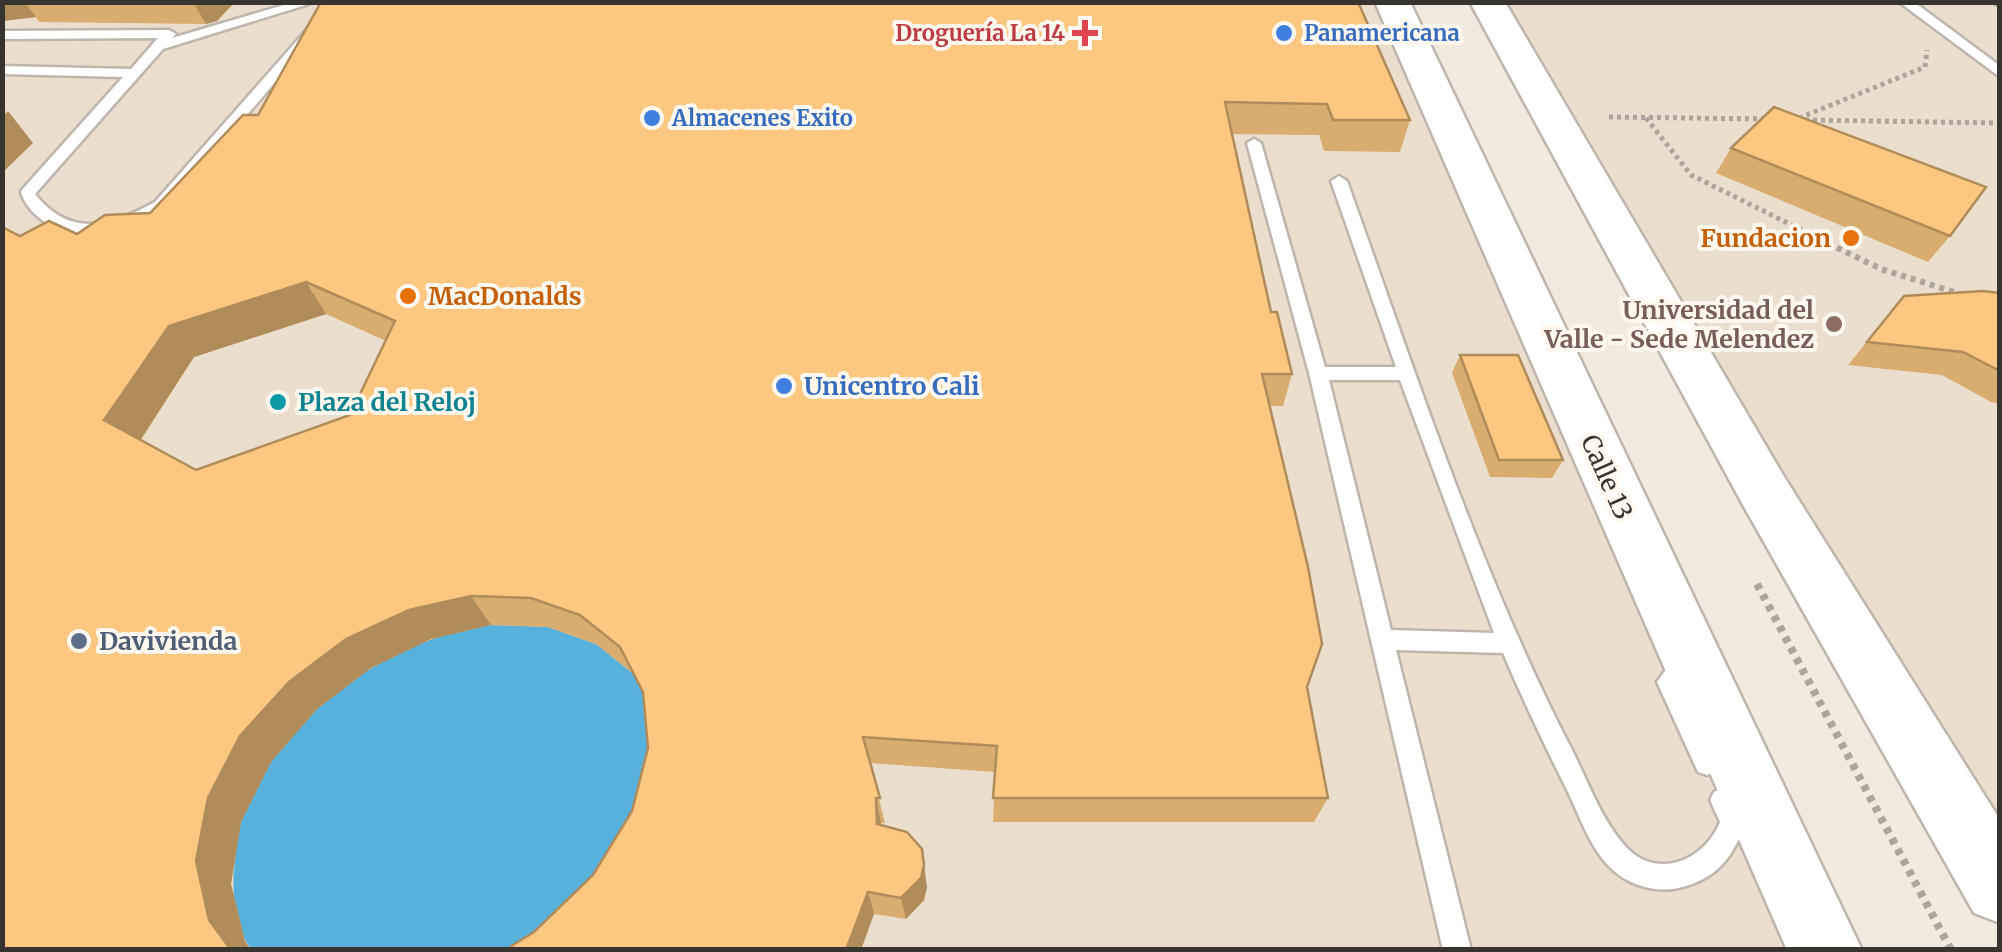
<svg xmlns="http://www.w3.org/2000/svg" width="2002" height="952" font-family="Merriweather,serif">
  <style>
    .built { fill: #ebdecd }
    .water { fill: #56b1dc }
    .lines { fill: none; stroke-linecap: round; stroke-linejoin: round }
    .service-casing { stroke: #beb6ac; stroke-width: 5 }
    .secondary-casing { stroke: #beb6ac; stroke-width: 5 }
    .path-far2 { stroke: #aba59c; stroke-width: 5; stroke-dasharray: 4 4; stroke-linecap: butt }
    .path-far1 { stroke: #aba59c; stroke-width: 6; stroke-dasharray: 5 5; stroke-linecap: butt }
    .path { stroke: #aba59c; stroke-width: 8; stroke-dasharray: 6 6; stroke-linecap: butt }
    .service { fill: #fff; fill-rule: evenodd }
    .secondary { fill: #fff; fill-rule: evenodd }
    .wall { fill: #d9ac6f; fill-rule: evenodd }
    .shaded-wall { fill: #b08c5a }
    .building { fill: #fcc881; stroke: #b08c5a; stroke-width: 2.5; fill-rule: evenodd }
    .health-dot { fill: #e0444e; stroke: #fff8ef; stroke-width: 4 }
    .shop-dot { fill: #3f7fe0; stroke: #fff8ef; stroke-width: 4 }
    .food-dot { fill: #e8710a; stroke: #fff8ef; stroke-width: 4 }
    .education-dot { fill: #8d6e63; stroke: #fff8ef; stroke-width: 4 }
    .culture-dot { fill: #0f9aa8; stroke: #fff8ef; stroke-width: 4 }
    .service-dot { fill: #5c6f8a; stroke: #fff8ef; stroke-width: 4 }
    .labels { text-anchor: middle; stroke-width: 8; stroke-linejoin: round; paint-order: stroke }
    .far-health-label { font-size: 22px; font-weight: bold; fill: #be3a42; stroke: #fff8ef; text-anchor: end }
    .far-shop-label { font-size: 22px; font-weight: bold; fill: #366cbe; stroke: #fff8ef; text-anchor: start }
    .food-label { font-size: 25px; font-weight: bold; fill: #c56008; stroke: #fff8ef; text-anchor: end }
    .education-label { font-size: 25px; font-weight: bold; fill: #785e54; stroke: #fff8ef; text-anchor: end }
    .shop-label { font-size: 25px; font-weight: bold; fill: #366cbe; stroke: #fff8ef; text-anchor: start }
    .culture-label { font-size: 25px; font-weight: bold; fill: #0d838f; stroke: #fff8ef; text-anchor: start }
    .street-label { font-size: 25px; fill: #37342f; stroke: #fff8ef }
    .service-label { font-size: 25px; font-weight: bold; fill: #4e5e75; stroke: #fff8ef; text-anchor: start }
  </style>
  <rect width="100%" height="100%" fill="#f3eadf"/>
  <path class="built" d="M2,3H1392L1825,949H3Z
    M1487,3H1999V887Z"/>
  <path class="water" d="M491,625L548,627L596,644L635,675L657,719L663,774L559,949H251C234,927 231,887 235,861C237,848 237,834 241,822C268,738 350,669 430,640C449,633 471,630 491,625Z"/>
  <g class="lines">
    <defs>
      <path id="service" d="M294,2L309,4L163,49L35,194C71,239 111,226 155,202L331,2H344L167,208C128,230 75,250 37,216C29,209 22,199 21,191L123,77L2,74V66L131,69L158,38L2,39V31L169,30L176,34L172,38Z
        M1899,2H1914L2000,66V77Z
        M1254,139L1261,143L1325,367H1396L1331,181L1339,176L1347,181C1416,373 1479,571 1573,752C1589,784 1603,824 1629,850C1661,880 1706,858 1720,822L1710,800L1714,792L1723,788L1732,792L1746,822C1734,854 1720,876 1686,886C1661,894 1634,888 1614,871C1591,851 1581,819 1568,792C1545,746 1523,700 1503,653L1396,650L1471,950H1443L1309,373L1247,143ZM1329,380H1400L1494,633L1391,630Z
        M1685,651L1693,654L1696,661L1681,684L1719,764L1716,772L1707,775L1698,772L1657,682L1677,654Z"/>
      <path id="secondary" d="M1375,2H1410L1862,950H1787Z
        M1470,2H1505L1783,475L2000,820V923L1974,913L1743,505Z"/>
    </defs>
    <use href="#service" class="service-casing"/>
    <use href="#secondary" class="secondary-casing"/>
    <path class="path-far2" d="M1987,2L2000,5
      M1609,117L1767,119
      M1646,118L1691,175L1824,241
      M1799,118L1925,67L1927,50
      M1805,120L2000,123"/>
    <path class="path-far1" d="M1819,239L1881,269L1960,294"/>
    <path class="path" d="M1757,584L1951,950"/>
    <use href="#service" class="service"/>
    <use href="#secondary" class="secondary"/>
  </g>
  <path class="wall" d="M2,2H235L217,21L206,24L39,22L36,17L2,21Z
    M1358,2L1410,120L1400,152L1324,151L1319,135L1232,134L1271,312L1292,374L1283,406H1270L1307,687L1328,798L1314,822H993L995,772L870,763L885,823H881L882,825L927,887L924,900L906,919L874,914L534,932L593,875L632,811L648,748L643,692L635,675L596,644L548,627L491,625L431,639L371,668L317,709L271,762L241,822L231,884L245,941L2,950L20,236L77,234L150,213L258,115ZM326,314L386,341L350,415L196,470L141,440L194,357Z
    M1731,148L1950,236L1928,262L1716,173Z
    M2000,293V404L1991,402L1942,375L1848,365L1904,296Z
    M1460,355L1563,460L1552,478L1490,477L1452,373Z"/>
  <path class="shaded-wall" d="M2,2H25L36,17L2,21Z
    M193,2H235L217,21L206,24Z
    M8,111L33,143L2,173V117Z
    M306,282L326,314L194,357L133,451L104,420L169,326Z
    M471,596L491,625L431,639L371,668L317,709L271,762L241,822L231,884L245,941L251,950H231L209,920L196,861L208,798L240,736L289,682L346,639L409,610Z
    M876,798L881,823L882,848L877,824Z
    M922,849L927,887L924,900L906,919L901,898Z
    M868,892L874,914L861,950H846Z"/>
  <path class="building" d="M321,2H1358L1410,120H1333L1327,104L1225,102L1271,312H1277L1292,374H1262L1308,567L1322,644L1307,687L1328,798H993L997,746L863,737L880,798H876L877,824L907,832L922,849L924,865L921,878L901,898L868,892L846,950H505L534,932L593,875L632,811L648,748L643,692L620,647L580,615L531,598L471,596L409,610L346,639L289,682L240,736L208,798L196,861L209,920L231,950H2V227L20,236L49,221L77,234L105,215L150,213L243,115H258ZM306,282L395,321L350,415L196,470L104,420L169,326Z
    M1774,107L1986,187L1950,236L1731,148Z
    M1983,291L2000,293V371L1963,352L1867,342L1904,296Z
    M1460,355H1518L1563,460H1499Z"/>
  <path class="health-dot" d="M1080 18h10v10h10v10h-10v10h-10v-10h-10v-10h10z"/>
  <g class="shop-dot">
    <circle cx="1284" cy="33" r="10"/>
    <circle cx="652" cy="118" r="10"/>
    <circle cx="784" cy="386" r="10"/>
  </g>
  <g class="food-dot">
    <circle cx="1851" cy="238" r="10"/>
    <circle cx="408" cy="296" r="10"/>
  </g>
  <circle class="education-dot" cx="1834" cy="324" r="10"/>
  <circle class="culture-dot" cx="278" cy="402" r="10"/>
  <circle class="service-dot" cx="79" cy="641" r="10"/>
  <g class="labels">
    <g class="far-health-label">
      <text x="1065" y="41">Droguería La 14</text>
    </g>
    <g class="far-shop-label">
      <text x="1304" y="41">Panamericana</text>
      <text x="672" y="126">Almacenes Exito</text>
    </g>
    <g class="food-label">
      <text x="1831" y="247">Fundacion</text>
      <text x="428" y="305" text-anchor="start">MacDonalds</text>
    </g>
    <g class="education-label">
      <text x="1814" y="319">Universidad del<tspan x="1814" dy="29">Valle - Sede Melendez</tspan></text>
    </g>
    <g class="shop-label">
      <text x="804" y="395">Unicentro Cali</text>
    </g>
    <g class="culture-label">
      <text x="298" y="411">Plaza del Reloj</text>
    </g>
    <g class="street-label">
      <text transform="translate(1607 477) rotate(66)" y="9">Calle 13</text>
    </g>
    <g class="service-label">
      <text x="99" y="650">Davivienda</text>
    </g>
  </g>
  <rect width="2002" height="952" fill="none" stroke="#37342f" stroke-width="10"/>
</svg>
